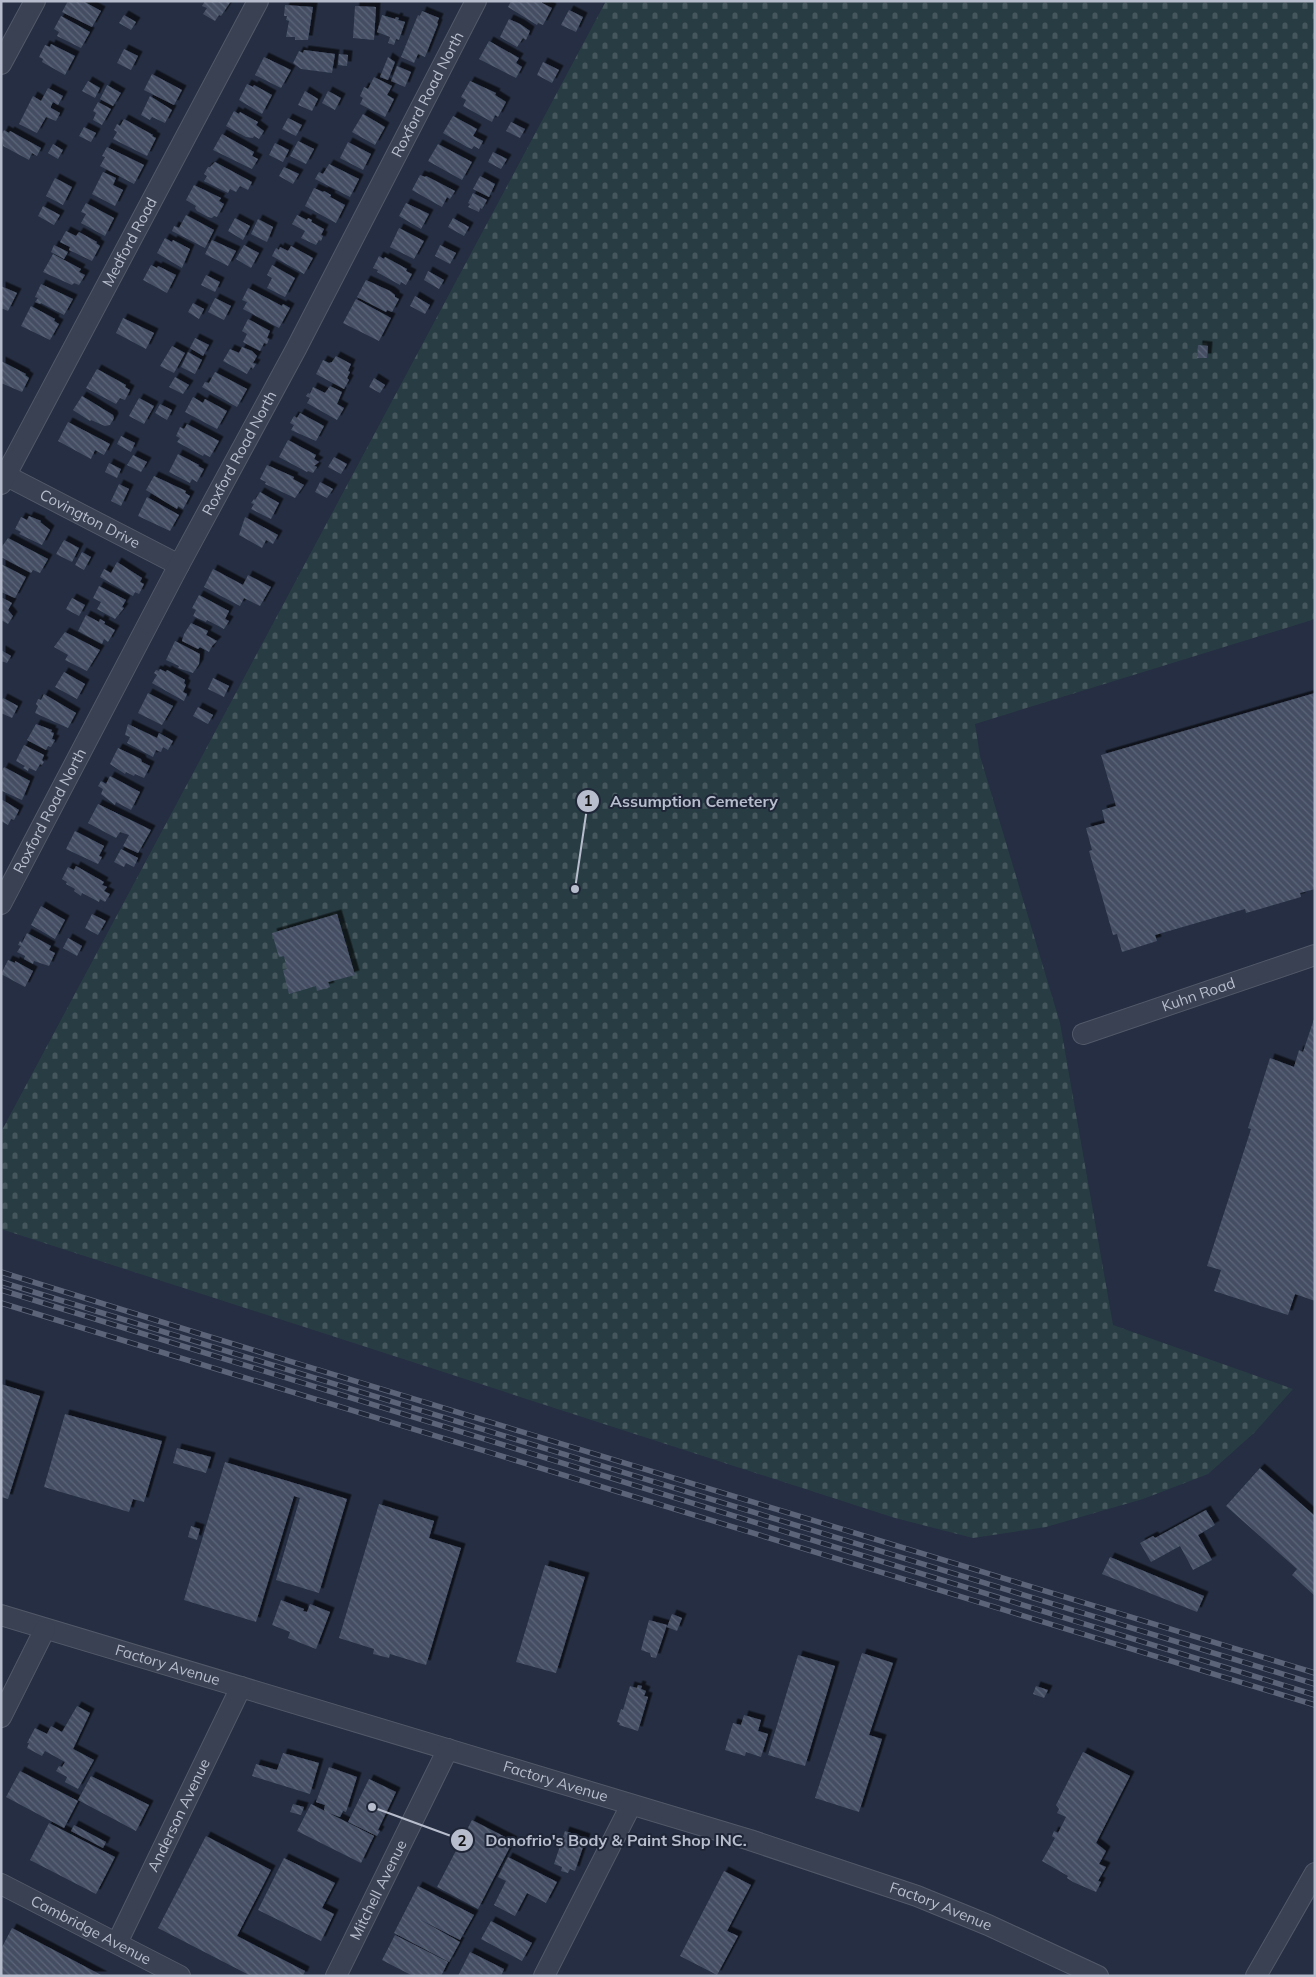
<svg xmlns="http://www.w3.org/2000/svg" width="1316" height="1977" font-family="Mulish,sans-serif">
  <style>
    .cemetery { fill: url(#cemetery-stones) }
    .building { fill: url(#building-back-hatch); filter: url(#shadow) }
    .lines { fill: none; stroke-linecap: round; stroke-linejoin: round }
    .minor-casing { stroke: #525969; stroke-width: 22 }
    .minor { stroke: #3a4152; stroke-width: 20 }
    .rail-casing { stroke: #5c6479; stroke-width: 5.5 }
    .rail { stroke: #1f2637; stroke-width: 4; stroke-dasharray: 11; stroke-linecap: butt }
    .labels { text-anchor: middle; stroke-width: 4; stroke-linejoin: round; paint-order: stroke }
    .street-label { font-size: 15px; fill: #b7bdcc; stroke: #1f2637 }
    .leader { fill: none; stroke: #b7bdcc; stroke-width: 2 }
    .callout-dot { fill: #b7bdcc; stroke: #1f2637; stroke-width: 2 }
    .mark-label { font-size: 15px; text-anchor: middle; font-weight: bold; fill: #111 }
    .callout-label { font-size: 16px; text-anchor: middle; font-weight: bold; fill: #b7bdcc; stroke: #1f2637; stroke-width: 4; stroke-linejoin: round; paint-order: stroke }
  </style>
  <defs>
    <pattern id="cemetery-stones" width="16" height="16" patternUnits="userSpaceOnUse" patternTransform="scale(1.25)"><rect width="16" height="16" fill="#283d43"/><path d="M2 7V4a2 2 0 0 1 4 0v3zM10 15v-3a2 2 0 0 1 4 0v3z" fill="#45575d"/></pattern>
    <pattern id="building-back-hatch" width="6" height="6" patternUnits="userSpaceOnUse" patternTransform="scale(1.25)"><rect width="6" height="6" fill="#444e64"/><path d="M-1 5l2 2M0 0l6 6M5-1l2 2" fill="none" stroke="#5d6679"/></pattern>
    <filter id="shadow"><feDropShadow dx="4.5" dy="-4.5" stdDeviation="0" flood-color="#0009"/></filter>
  </defs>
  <rect width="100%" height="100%" fill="#252e42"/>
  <path class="cemetery" d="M606,1H1315V619L975,724L980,756L1060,1023L1113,1325L1293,1389L1255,1432L1208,1474L1143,1499L1046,1527L973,1538L895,1518L1,1229V1132Z"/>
  <path class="building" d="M68,1H83L101,11L92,27L62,12Z
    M205,1H231L221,16L219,15L215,21L203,14L207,8L202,6Z
    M511,1H542V3L552,8L543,25L538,23L537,25L508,7Z
    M285,5L313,7L308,40H295V37H286L289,21L286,20L287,16H284Z
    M355,6L376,7L374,40L353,38Z
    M569,10L583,17L576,32L561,25Z
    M422,11L439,18L437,23L438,24L425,57L418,54L414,63L401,57L418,15L420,16Z
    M124,15L136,22L131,30L119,23Z
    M382,15L395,19L396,17L399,18L398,20L405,22L399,40L396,39L394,45L388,43L390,37L377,32Z
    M61,16L90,32L81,48L57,36L59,32L54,29Z
    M509,19L520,24L530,31L526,40L523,38L517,47L500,37Z
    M489,41L519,58L516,63L522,67L516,78L479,59Z
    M51,44L75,56L65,75L42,62L43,59L39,57L45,45L50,47Z
    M124,49L138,56L131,70L117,63Z
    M304,50L335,54L332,73L301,69L293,63L299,51L303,53Z
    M339,54L348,55L347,66L338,65Z
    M264,57L291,70L281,88L255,75Z
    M388,57L395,62L388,80L380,77Z
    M543,62L559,70L552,83L537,75Z
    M397,66L411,72L405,87L391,81Z
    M152,74L182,90L174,105L144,90Z
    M374,77L392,86L387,95L394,99L385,117L360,104L363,98L360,96L364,87L368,89Z
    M88,81L100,88L95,98L82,91Z
    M470,81L496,93L495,95L506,102L498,117L495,115L492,122L463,106L466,100L461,97Z
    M247,84L253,87L254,85L272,95L262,114L239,100Z
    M107,85L121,93L113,106L100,99Z
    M48,88L63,96L58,105L53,102L51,106V108L60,113L56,121L46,117L37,133L19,124L33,96L41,101Z
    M305,91L318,99L312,111L298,105Z
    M328,91L341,98L335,110L322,103Z
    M150,96L172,110L165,123L152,117L150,120L141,115Z
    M98,102L111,109L102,125L93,120L96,113L93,111Z
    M234,111L239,114L240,112L258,122L256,125L264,131L259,139L254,136L253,138L246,137L226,126Z
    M363,114L385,127L375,145L352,132Z
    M453,116L477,129L473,136L483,141L479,149L474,146L472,149L467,147L443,133Z
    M288,118L302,125L296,136L282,129Z
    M124,119L153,135L152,136L156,138L147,156L113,139L117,132L114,130L117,124L120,126Z
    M511,122L525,129L520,138L506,131Z
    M84,127L96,133L91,142L79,136Z
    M4,130L9,133L10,131L41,148L37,156L32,153L29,160L3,146L1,136Z
    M222,134L254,152L252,156L258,159L252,169L213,150Z
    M298,141L314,149L306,164L290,156Z
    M348,142L371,154L363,170L340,158Z
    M275,143L289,150L283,162L269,155Z
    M53,144L63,150L58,159L48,153Z
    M438,144L472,162L462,180L428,161Z
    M107,147L144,165L134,184L100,166L105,157L102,156Z
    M493,152L507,159L501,169L488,162Z
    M215,162L252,182L248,190L240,186L236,192L230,189L228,193L204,181L207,176L204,174L208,167H210Z
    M329,164L359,179L350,197L315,179L319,172L323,174Z
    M284,167L299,174L293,184L279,176Z
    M103,172L116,178L113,185L123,190L115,206L92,194Z
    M420,175L425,177L426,176L455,191L450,199L447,197L442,207L412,190Z
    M480,176L495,184L489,197L473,189Z
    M55,178L72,187L63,205L46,196Z
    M194,185L221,198L219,201L224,204L217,217L214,216L212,218L208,217L197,211L195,208L196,206L186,200Z
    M314,188L323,192L324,191L331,195L330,197L345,205L336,223L305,206Z
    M473,193L487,200L482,209L480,208L479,212L468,207L470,204L468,203Z
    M86,203L114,218L105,236L81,223L86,214L81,212Z
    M406,203L429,214L421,229L399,216Z
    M43,206L60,215L54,225L38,216Z
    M186,215L214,230L205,248L172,231L174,226L179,228Z
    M297,215L307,220L308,218L312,220L311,222L324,229L321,235L323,236L321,241L319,240L316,245L301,238L305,231L292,224Z
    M235,218L250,226L243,240L228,231Z
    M453,218L469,227L464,236L448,227Z
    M258,219L273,227L267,242L251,234Z
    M399,228L424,241L414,259L390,247Z
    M66,231L76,236L79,232L97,242L96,243L100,246L92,261L69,250L70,247L60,242Z
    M165,238L172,242L173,240L190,249L182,268L157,253Z
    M212,240L236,251L228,266L205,254Z
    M54,245L68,252L64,259L51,252Z
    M244,245L259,253L251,268L236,259Z
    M440,245L456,253L450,264L435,256Z
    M291,246L313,258L304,274L272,256L276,248L279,250L280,247L288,251Z
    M53,254L81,269L79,272L85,275L79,285L74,283L72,285L43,272Z
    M379,256L384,259L385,257L407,269L406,271L412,274L406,285L401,282L400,285L377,272L378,270L373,268Z
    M151,265L157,268L158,266L176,275L167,293L143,280Z
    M272,265L295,278L285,297L267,288L272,278L267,275Z
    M428,271L444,280L439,289L424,280Z
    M206,275L220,282L215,292L201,285Z
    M366,280L390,291L395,295V297L399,299L392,312L387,310L386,312L357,297Z
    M41,284L73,299L64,315L41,303L40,304L35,302L38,298L35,297Z
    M1,286L17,293L8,311L1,308Z
    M248,288L282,306L283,304L290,308L279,328L243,309L247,302L242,300Z
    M415,296L430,305L425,314L410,306Z
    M215,298L231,306L224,320L208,312Z
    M356,299L391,318L379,341L343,323Z
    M193,303L204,309L199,319L188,312Z
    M31,306L55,319L54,321L59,324L50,340L21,326Z
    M123,318L154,333L146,349L116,333Z
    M248,319L270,331L267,338L269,339L267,344L264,343L260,351L243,342L247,334L242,331Z
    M195,338L209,345L203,356L190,348Z
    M1198,345L1208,346L1207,358H1197Z
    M172,346L185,353L174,373L160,366Z
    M242,347L252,351L257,356L253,363L256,364L253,369L251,367L247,374L223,361L230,349L239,353Z
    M188,352L202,360L195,374L181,367Z
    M336,356L351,364L348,371L350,372L347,378L349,380L344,389L316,374L323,360L329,363L332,362Z
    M1,361L26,374L25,375L29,378L22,392L1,383Z
    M97,369L126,385L125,387L130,390L125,400L120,398L116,404L86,388Z
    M215,372L247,389L237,407L202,387L205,382L209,383Z
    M175,377L189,385L183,394L169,387Z
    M374,378L385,385L380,393L369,387Z
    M330,386L342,392L337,404L344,408L337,420L307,403L310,398L306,396L308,393L310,394L313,387L325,393Z
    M82,396L113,415L114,418L110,425L105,426L91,420L90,421L73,410Z
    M193,397L203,403L205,399L227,411L217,429L185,412Z
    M139,398L154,406L144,424L129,416Z
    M160,404L172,410L167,420L155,413Z
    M300,413L324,426L316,441L291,430L294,425L290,423L294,416L297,418Z
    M68,422L110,444L104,455L95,450L91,459L58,441Z
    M187,424L219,441L210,457L204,454L203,456L177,442L180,438L176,436L180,427L184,429Z
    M121,436L135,443L131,452L117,444Z
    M288,440L316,455L314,459L319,462L314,466L317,467L313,473L308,471L307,472L279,457Z
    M178,454L199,465L198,466L204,469L197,482L192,479L190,483L169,472Z
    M133,455L147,462L141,472L127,465Z
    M334,457L347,464L341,474L328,467Z
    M109,463L121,469L117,478L105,472Z
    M267,465L294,477L293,479L304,485L295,498L265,484L266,482L260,479Z
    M154,476L186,491L185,493L190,496L183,509L178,506L177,509L146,490Z
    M320,482L333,489L327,498L315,492Z
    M119,484L129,489L121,506L111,501Z
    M260,492L279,503L271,519L251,509L254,504L251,503L254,499L255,500Z
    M147,497L179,515L170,531L138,516Z
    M29,516L41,521L40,522L50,530L42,545L19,534L21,532L15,529L21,517L27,520Z
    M245,517L278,535L273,544L266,540L262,548L239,535Z
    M8,538L48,559L40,573L33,570L31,573L1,557V548Z
    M64,540L79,548L72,562L56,554Z
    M82,552L91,557L84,570L75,565Z
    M117,562L142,578L140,582L144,584L139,594L135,592L133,596L100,577L104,569L111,573Z
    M1,564L26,577L15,598L1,592Z
    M213,569L243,585L248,575L271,587L260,606L244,598L240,606L204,587Z
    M99,586L126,600L122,607L124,608L115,619L97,609L101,602L93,598Z
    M199,595L229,611L225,619L229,621L224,629L207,620L206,622L193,616L196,610L192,608Z
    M1,597L12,603L8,610L13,616L8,624L1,620Z
    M72,598L85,605L79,616L66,609Z
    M86,615L99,622L100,619L105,622L104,624L115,630L108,642L104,639L102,644L78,631Z
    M191,623L208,631L206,635L217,641L212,646L209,652L200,647L198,649L182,641L184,634Z
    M65,632L100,650L87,671L65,660L68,655L54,647Z
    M175,641L200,654L199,664L193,673L178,668L179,666L166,660Z
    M1,650L11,656L7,663L1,661Z
    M160,669L166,672L167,670L185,680L184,683L186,685L183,692L187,694L184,701L152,683L157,675L154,673L156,670L159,671Z
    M64,672L85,684L77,699L55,687Z
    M213,678L229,686L224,697L208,689Z
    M148,693L173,706L162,725L138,713Z
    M1315,693V889L1300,893L1301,897L1246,913L1245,909L1155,935L1157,941L1122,952L1117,934L1113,935L1089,851L1092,850L1086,828L1105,823L1102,810L1116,806L1101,755Z
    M44,694L76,713L68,728L35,713L38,706L36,704L38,699L41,700Z
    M3,698L18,706L12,718L1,713V702Z
    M198,707L213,715L208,724L193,716Z
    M36,724L52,730L51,732L54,733L52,739L55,740L51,747L48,746L46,750L27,740Z
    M128,724L157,738L159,733L173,741L168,750L163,747L161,752L156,750L153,757L127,743L130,737L125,735Z
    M24,745L44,755L42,760L44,762L42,765L40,764L36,771L29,768L28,771L23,768L25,766L16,761Z
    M118,748L141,759L142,762L150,766L144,778L135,774L134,776L126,772L125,774L110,764Z
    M4,767L30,781L22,800L2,791L1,773Z
    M110,776L140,792L131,810L116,802L115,805L101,794L103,789L98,786L101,781L106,784Z
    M1,799L19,810L14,820L11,819L8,825L1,821Z
    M98,804L151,830L138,853L123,846L129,835L120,832L116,838L88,823Z
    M75,831L104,846L99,856L102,857L98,864L66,849Z
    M121,849L138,858L134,867L126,863L124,867L114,862Z
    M76,866L104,882L102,885L107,887L104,891L110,894L105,902L100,899L99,902L82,893L81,896L74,891L75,889L66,884L67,882L62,879L68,867L74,870Z
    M41,906L65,920L55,939L31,925Z
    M92,914L106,921L98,935L85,928Z
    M337,914L355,975L328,982L330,987L317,991L316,986L289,994L283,970L287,969L284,956L279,957L272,933Z
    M27,933L51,946L49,950L55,953L49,966L34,961L33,964L24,959L25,956L17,952L21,946L18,945L20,941L22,943Z
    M68,938L82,946L77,956L63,948Z
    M8,960L15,963V961L33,971L25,987L1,974Z
    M1315,1016V1301L1295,1294L1288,1315L1214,1291L1221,1270L1207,1266L1251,1129L1248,1128L1270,1058L1294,1067L1299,1050L1303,1052Z
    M1,1384L40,1396L8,1499L1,1497Z
    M65,1414L162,1441L144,1502L133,1499L129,1512L44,1487Z
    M177,1448L211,1457L206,1473L173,1463Z
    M225,1462L347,1499L319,1593L276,1580L300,1498L294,1496L256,1622L184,1600Z
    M1260,1468L1315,1516V1596L1292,1575L1297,1569L1226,1506Z
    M379,1504L434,1521L429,1538L461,1548L426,1665L390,1654L389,1658L373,1654L374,1649L339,1638Z
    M1206,1510L1215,1525L1198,1535L1212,1560L1193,1570L1180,1546L1151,1562L1140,1543L1153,1536L1155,1538Z
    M191,1526L200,1529L197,1540L188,1537Z
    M1110,1557L1204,1596L1197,1612L1102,1574Z
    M545,1565L585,1577L556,1673L516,1662Z
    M281,1600L304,1609L303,1611L307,1612L310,1604L330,1612L316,1649L288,1638L290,1632L272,1625Z
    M672,1614L682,1618L677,1631L667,1627Z
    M649,1620L667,1625L656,1658L651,1657L650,1653L641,1650Z
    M862,1653L893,1663L869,1735L882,1739L859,1812L815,1798Z
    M798,1655L835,1666L805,1766L768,1755Z
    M638,1685L642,1686L641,1689L646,1691L644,1696L648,1697L638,1731L619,1725L620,1723L617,1722L621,1709L623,1710L630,1686L637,1688Z
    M1036,1686L1048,1690L1044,1698L1033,1694Z
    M77,1706L90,1713L73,1749L94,1760L78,1789L65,1782L67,1777L56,1771L59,1766L62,1767L65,1762L45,1751L42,1756L27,1748L29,1743H27L35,1728L47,1734L51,1726L62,1732Z
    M744,1715L761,1720L758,1731L768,1734L761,1757L746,1752L745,1756L725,1750L733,1723L741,1725Z
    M1083,1752L1130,1776L1096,1843L1106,1851L1099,1864L1106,1867L1098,1881L1101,1882L1096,1892L1073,1882L1067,1878L1068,1876L1042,1861L1055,1838L1052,1836L1054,1831L1058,1833L1066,1817L1057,1813L1059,1809L1056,1805Z
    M283,1753L319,1763L310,1794L252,1776L256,1764L277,1770Z
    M329,1767L357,1777L346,1812L343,1811L340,1817L326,1812L324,1810L325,1805L316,1802Z
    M20,1771L78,1801L64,1828L6,1797Z
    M91,1776L149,1805L136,1831L78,1800Z
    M369,1779L396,1792L378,1830L380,1831L377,1836L348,1822Z
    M293,1804L304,1807L301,1815L290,1812Z
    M311,1804L374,1836L361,1863L297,1831Z
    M472,1820L513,1841L478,1909L437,1887Z
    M49,1823L115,1857L96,1894L30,1860Z
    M74,1825L106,1842L103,1848L71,1831Z
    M565,1831L586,1838L575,1871L570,1869L568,1873L561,1871L562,1867L554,1864Z
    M206,1836L271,1870L237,1936L305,1971L303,1976H251L158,1928Z
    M508,1857L557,1882L546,1903L527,1893L515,1916L494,1905L506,1881L498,1877Z
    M284,1858L335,1883L322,1908L334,1914L321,1941L258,1910Z
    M724,1871L751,1885L727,1931L738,1936L717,1975L680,1956Z
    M418,1886L474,1915L460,1940L419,1919L460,1942L449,1962L394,1933Z
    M491,1921L532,1943L522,1961L481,1939Z
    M12,1928L103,1976H1V1949Z
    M395,1935L448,1962L441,1976H413L382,1960Z
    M470,1952L504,1969L501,1976H458Z"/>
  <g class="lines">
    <defs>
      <g id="minor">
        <path d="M1,64L35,1"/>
        <path id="s1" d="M1,473L179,565"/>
        <path id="s2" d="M1,484L258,1"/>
        <path id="s3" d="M1,904L179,565L296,349L476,1"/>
        <path id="s4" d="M1083,1034L1315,955"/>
        <path id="s5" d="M1,1615L750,1840L917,1896L988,1925L1098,1976"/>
        <path d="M1,1717L45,1629"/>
        <path id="s6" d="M1,1884L180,1976"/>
        <path id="s7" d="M117,1943L241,1687"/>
        <path id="s8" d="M336,1976L448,1749"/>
        <path d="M544,1976L631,1805"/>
        <path d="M1256,1976L1315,1873"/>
      </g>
    </defs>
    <use href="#minor" class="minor-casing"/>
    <use href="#minor" class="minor"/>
    <defs>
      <path id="rail" d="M1,1272L194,1332L1315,1673
        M1,1282L1315,1684
        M1,1290L1315,1695
        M1,1303L1315,1705"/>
    </defs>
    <use href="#rail" class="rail-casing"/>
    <use href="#rail" class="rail"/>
  </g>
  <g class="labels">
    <g class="street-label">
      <text dy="5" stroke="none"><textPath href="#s3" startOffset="915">Roxford Road North</textPath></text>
      <text dy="5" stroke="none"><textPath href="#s2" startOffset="274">Medford Road</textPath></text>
      <text dy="5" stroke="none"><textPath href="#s3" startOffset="510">Roxford Road North</textPath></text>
      <text dy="5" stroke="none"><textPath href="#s1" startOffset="100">Covington Drive</textPath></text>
      <text dy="5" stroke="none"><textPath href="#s3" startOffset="105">Roxford Road North</textPath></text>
      <text dy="5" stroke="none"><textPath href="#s4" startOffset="122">Kuhn Road</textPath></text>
      <text dy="5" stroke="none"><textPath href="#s5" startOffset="174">Factory Avenue</textPath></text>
      <text dy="5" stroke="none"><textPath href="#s5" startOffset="579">Factory Avenue</textPath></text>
      <text dy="5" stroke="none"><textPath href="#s7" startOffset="142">Anderson Avenue</textPath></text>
      <text dy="5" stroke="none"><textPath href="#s8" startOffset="96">Mitchell Avenue</textPath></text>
      <text dy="5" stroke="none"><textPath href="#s5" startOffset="984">Factory Avenue</textPath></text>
      <text dy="5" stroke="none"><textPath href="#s6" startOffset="101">Cambridge Avenue</textPath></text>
    </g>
  </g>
  <path class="leader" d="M575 889L588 801M372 1807L462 1840"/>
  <g class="callout-dot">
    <circle cx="575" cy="889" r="5"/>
    <circle cx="372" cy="1807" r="5"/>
    <circle cx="588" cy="801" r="12"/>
    <circle cx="462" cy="1840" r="12"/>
  </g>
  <g class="mark-label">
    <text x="588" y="806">1</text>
    <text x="462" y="1846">2</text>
  </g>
  <g class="callout-label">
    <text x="694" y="807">Assumption Cemetery</text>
    <text x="616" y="1846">Donofrio's Body &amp; Paint Shop INC.</text>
  </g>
  <rect width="1316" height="1977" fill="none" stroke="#b7bdcc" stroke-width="5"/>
</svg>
